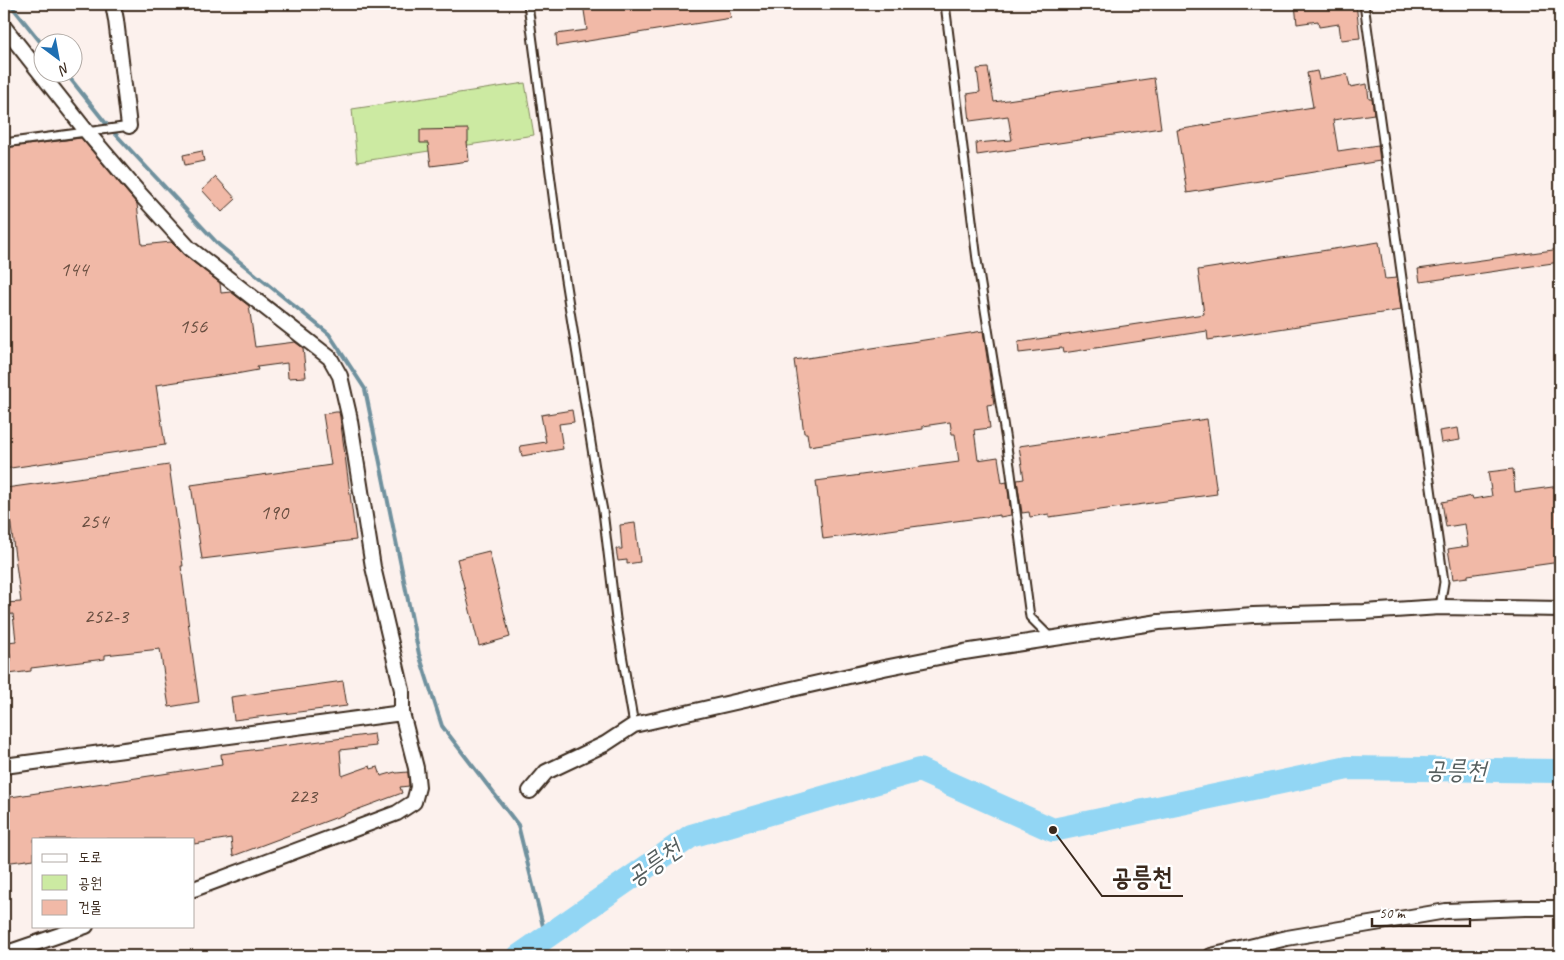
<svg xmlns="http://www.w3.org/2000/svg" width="1564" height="960" font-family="Caveat,'Poor Story',sans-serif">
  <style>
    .green { fill: #cceaa2; stroke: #848a60 }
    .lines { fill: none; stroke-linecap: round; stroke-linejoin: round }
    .stream { stroke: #6f919e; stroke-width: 4 }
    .river { stroke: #92d6f4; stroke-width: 24 }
    .building { fill: #f1b9a7; stroke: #3b2a1e }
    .lane-casing { stroke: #3b2a1e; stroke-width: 11 }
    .street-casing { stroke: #3b2a1e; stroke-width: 18 }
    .lane { stroke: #fff; stroke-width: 7 }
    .street { stroke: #fff; stroke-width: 14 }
    .labels { text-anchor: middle; stroke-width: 5; stroke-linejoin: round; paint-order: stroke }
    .number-label { font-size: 21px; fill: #684e40 }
    .water-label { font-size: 25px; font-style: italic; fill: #555e5e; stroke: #fff }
    .leader { fill: none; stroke: #3b2a1e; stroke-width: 2 }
    .callout-dot { fill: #3b2a1e; stroke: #fff; stroke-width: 2 }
    .callout-label { font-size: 25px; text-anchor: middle; font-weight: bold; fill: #3b2a1e; stroke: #fff; stroke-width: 5; stroke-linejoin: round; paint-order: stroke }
  </style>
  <rect width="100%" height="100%" fill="#fcf1ed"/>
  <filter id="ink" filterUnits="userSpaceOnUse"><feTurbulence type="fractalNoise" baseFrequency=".02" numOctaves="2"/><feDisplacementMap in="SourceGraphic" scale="10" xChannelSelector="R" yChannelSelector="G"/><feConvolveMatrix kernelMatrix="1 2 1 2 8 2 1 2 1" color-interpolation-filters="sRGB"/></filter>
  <g filter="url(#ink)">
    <path class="green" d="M525,83L534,135L357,162L352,109Z"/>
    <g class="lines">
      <path class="stream" d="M10,4L42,44
        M65,72L108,126L219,245L329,334L365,389L419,654L442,726L518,825L546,938"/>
      <path class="river" d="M519,956L691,836L919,770L1053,830L1348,768L1560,771"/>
    </g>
    <path class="building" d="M583,4H728L731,18L557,46L556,34L587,30Z
      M1295,4H1356L1360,38L1341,40L1339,24L1319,27L1318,21L1297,24Z
      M988,68L994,102L1154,78L1161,128L977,155L976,143L1012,140L1008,116L970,121L967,94L980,92L977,69Z
      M1317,71L1319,79L1347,74L1350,87L1367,84L1369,99H1372L1374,114L1333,120L1338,151L1378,145L1380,161L1187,193L1177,130L1313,107L1307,73Z
      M468,129V142H467L469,161L431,166L428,143H420V130Z
      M81,138L137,204L142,245L171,242L184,255L220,283L221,293L231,292L249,306L255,347L295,342L303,348L306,377L288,378L287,363L257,367L258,370L236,374V373L156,385L165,445L4,469V148Z
      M202,151L204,161L185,165L183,155Z
      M216,177L236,199L222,212L202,190Z
      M1379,242L1385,279L1397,278L1401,310L1208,340L1207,331L1063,353L1062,348L1019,353L1018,342L1204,314L1198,270Z
      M1560,249V262L1420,282L1418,269Z
      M983,331L994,404L987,405L990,428L974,430L978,460L998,457L1002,483L1007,482L1011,515L1000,517V515L823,539L816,481L959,462L955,434H952L950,422L923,426V429L809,446L807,433H804L794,360Z
      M572,410L574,422L559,424L563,449L522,456L520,446L546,442L541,415Z
      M336,412H339L340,417L356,540L202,559L191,485L331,465L323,414Z
      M1207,419L1217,494L1049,517V514L1030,517L1029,512L1022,513L1017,480L1024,479L1019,446Z
      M1458,428L1460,440L1441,443L1439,431Z
      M169,465L183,566H181L191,644L199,702L169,707L160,649L105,655V659L31,668V671L9,674L8,662L11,661L8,642L16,641L13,614L4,615V603L21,602L6,488Z
      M1513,469L1515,492L1560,486V562L1468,575V577L1453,579L1448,549L1468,546L1465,524L1446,527L1442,502L1472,496L1473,499L1492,496L1488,472Z
      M635,523L640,562L627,564V560L618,561L616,549H622L620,525Z
      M489,551L510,637L479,646L457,559Z
      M343,681L347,706L234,720L231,697Z
      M374,734L376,746L340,750L342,776L370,766L371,769L378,767L381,776L395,772L396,773L408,772L409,786L400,787L402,793L233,856L231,838L194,844V839H34V859L4,863V798L222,765L221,754Z"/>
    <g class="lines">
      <defs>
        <path id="lane" d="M528,4L559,242L596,474L603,511L616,619L634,725
          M945,4L977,260L1010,466L1030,617L1051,638
          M1364,4L1444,582L1440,607
          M4,143L123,127"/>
        <path id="street" d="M113,4L116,20L129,126
          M4,27L87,132L139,193L189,248L330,358L340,376L349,415L373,567L402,690V713L416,768L418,787L414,802L397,813L194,889
          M4,766L402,713
          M530,791L546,772L605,744L634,725L884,668L964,652L1159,622L1253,615L1364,612L1440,607L1560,609
          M4,954L86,926
          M1211,956L1287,938L1446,911L1525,908H1560"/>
      </defs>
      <use href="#lane" class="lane-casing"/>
      <use href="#street" class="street-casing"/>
      <use href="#lane" class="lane"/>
      <use href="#street" class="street"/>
    </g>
  </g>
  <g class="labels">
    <g class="number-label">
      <text x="74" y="276">144</text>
      <text x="193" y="333">156</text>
      <text x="274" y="519">190</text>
      <text x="94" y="528">254</text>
      <text x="106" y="623">252-3</text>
      <text x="303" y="803">223</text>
    </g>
    <g class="water-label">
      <text transform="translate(1456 769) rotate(1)" y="9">공릉천</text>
      <text transform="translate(653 862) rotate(-35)" y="9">공릉천</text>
    </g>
  </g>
  <path class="leader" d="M1053 830L1102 896H1183"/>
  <circle class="callout-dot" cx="1053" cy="830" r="5"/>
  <g class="callout-label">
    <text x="1142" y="885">공릉천</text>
  </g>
  <rect width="1564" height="960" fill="none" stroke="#fff" stroke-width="20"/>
  <rect x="10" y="10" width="1544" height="940" fill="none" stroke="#3b2a1e" stroke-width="2" filter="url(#ink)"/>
  <rect x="32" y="838" width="162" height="90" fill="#ffffff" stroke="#b1aaa5"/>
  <rect x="42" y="854" width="25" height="8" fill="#ffffff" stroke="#b1aaa5"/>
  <text x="78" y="862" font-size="15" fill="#3b2a1e">도로</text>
  <rect x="42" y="875" width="25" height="15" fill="#cceaa2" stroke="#b1aaa5"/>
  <text x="78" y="888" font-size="15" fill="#3b2a1e">공원</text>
  <rect x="42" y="900" width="25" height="15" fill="#f1b9a7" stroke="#b1aaa5"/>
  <text x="78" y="912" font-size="15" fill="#3b2a1e">건물</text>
  <g transform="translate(58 58) rotate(148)"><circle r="24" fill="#ffffff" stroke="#b1aaa5"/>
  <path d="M0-4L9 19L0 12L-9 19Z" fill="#1f6fb2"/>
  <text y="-8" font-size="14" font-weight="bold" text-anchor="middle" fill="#3b2a1e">N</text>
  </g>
  <path d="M1372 918v8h98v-8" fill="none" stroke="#3b2a1e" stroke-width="2.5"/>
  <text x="1379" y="918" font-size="15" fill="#3b2a1e" stroke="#ffffff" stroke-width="4" paint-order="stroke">50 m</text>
</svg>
